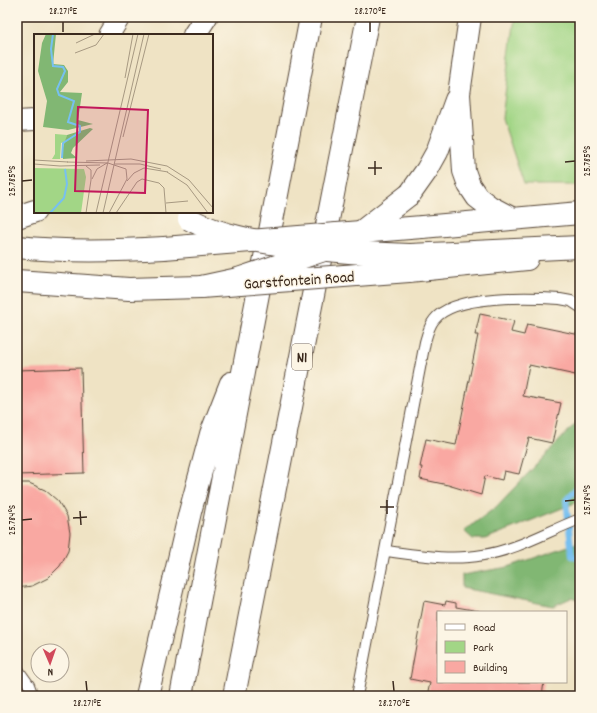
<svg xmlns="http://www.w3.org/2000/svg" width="597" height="713" font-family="Dekko,sans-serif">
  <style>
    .green { fill: #a2d686; stroke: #6e8052 }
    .forest { fill: #81b773; stroke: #5e7048 }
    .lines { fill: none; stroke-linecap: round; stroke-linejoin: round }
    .stream { stroke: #77c0f0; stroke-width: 6 }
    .building { fill: #f9a8a2 }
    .service-casing { stroke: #564637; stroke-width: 12 }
    .minor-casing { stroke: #564637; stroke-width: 22 }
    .secondary-casing { stroke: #564637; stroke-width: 24 }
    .motorway-casing { stroke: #564637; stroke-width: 24 }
    .service { stroke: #fff; stroke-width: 10 }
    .minor { stroke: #fff; stroke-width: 20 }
    .secondary { stroke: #fff; stroke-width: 22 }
    .motorway { stroke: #fff; stroke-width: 22 }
    .secondary-bridge-casing { stroke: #564637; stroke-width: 24; stroke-linecap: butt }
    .motorway-bridge-casing { stroke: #564637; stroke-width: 24; stroke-linecap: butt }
    .secondary-bridge { stroke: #fff; stroke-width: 22 }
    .motorway-bridge { stroke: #fff; stroke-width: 22 }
    .ticks { fill: none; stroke: #3b2a1e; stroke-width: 1.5 }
    .labels { text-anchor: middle; stroke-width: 3; stroke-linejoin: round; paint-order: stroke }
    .shield { fill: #fcf5e5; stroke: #75675a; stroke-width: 1 }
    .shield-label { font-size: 15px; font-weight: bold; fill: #3b2a1e }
    .street-label { font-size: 16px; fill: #3b2a1e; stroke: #fcf5e5 }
    .inset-river { fill: none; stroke: #77c0f0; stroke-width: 2 }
    .inset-road { fill: none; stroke: #a79982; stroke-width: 1 }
    .view { fill: #c2185b; fill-opacity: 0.15; stroke: #c2185b; stroke-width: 2 }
    .inset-edge { fill: none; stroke: #3b2a1e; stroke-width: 2 }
    .neatline { fill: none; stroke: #3b2a1e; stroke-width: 1.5 }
    .ticks-label { font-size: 10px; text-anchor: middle; fill: #3b2a1e }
  </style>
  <rect width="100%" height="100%" fill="#fcf5e5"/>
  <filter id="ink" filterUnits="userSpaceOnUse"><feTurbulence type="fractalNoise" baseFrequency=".025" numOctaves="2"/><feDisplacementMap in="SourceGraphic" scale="8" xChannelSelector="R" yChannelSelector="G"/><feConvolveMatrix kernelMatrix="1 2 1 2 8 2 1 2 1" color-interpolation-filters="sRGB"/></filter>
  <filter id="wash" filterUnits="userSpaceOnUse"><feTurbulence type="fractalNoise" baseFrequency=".012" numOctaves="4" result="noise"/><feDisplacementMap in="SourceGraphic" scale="16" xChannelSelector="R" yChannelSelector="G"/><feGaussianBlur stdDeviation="0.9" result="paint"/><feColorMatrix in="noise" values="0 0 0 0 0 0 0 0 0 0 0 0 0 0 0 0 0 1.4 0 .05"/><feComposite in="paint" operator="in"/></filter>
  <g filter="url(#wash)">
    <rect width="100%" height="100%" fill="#efe3c4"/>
    <path class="green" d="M515,17H580V185H524L502,118Z"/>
    <path class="forest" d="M580,419V501L485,539H473L464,531L496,507Z
      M580,542V601L571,598L553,606L462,588V575L508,567Z"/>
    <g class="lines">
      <path class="stream" d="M580,485L566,500L572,556L580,558"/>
    </g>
    <g id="blocks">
      <path class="building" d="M480,314L514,321L511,332L524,335L527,324L580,335V376L529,365L523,396L561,403L552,443L529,438L519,474L504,471L502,480L485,476L481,495L448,485L420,479L422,467H420L426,439L456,445L478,335H475Z
        M81,368L84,473L17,475V370Z
        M17,483H29L45,490L58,501L67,516L70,533L68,551L60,566L48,578L32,586L17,588Z
        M424,601L445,605L446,601L456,603V607L479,611L438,612V682H544L542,696H427L430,683L410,679Z"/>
    </g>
  </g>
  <g filter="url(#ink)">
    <use href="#blocks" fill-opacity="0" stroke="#564637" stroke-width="1"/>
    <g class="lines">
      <defs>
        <path id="service" d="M386,551C417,555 451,561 483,555C517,550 548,531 580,519
          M17,668L29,685L33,696
          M357,696L425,342C427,335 429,326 434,320C453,294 531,297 560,299L571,301L580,307"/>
        <path id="minor" d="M109,35L120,17
          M17,121L35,120"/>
        <path id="secondary" d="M422,227L580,213
          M17,247C66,252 115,251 164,248
          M409,271L527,259
          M17,281L129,289L163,288"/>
        <path id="motorway" d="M470,17L459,94L464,171L469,185L477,197L490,207L511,218
          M194,35L206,17
          M410,194L427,170L437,152L456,100
          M17,217L35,211
          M410,255L580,247
          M147,696L190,512L211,434L231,383
          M181,696L311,17
          M234,696L368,17"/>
      </defs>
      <use href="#service" class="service-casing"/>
      <use href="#minor" class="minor-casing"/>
      <use href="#secondary" class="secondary-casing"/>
      <use href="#motorway" class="motorway-casing"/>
      <use href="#service" class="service"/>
      <use href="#minor" class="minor"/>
      <use href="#secondary" class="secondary"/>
      <use href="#motorway" class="motorway"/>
      <defs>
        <path id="secondary-bridge" d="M164,248L422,227
          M163,288L201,287L409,271"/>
        <path id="motorway-bridge" d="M189,219C221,236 255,241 290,246C330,251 369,254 410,255
          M201,287L238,279L324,250L361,232L410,194"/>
      </defs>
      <use href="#secondary-bridge" class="secondary-bridge-casing"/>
      <use href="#motorway-bridge" class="motorway-bridge-casing"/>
      <use href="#secondary-bridge" class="secondary-bridge"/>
      <use href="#motorway-bridge" class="motorway-bridge"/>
    </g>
  </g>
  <path class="ticks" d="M63,22V32M370,22V32M375,161V175M565,162L575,161M368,168H382M22,181L32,180M387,500V514M565,501L575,500M380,507H394M80,511L81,525M73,518L87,517M22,520L32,519M86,681L87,691M393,681L394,691"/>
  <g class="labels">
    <rect class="shield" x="292" y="344" width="20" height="26" rx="3"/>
    <g class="shield-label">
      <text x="302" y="362">N1</text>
    </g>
    <g class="street-label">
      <text transform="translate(299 279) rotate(-4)" y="6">Garstfontein Road</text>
    </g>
  </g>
  <g transform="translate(34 34)">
    <rect width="179" height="179" fill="#efe3c4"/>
    <path d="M21,100L33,101L32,107L27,109L26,125H18L21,120ZM0,134L50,135L52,143L47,179H0Z" fill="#a2d686"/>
    <path d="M12,0H22L19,30L30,31L34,37V48L26,58L48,59L44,86L59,90L34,96L9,93L13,67L4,37L8,9ZM56,94L59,95L39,114L37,119L43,124L29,125L28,116L33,101Z" fill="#81b773"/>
    <path class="inset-river" d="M19,0L17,15L19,32L29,33L31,37L23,55L25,61L40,67L34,88L46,92V98L29,109L28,124M16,179L30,164L33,150L31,135"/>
    <path class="inset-road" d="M42,9L61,0M41,19L62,11L70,0M91,44L99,0M89,103L115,0M0,126L34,128M52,127L97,125L133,132L155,146L179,174M33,128L74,129L92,135L93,145L75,179M0,130L26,132L66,131M80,130H106L127,135M133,138L153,151L174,179M58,145L63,135L73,129M93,147L100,139L110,134L134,138M132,169L154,167M52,179L57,146V136L52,132M62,179L104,0M69,179L110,0M82,179L103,148L108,145L125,149L130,154L132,179"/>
    <path class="view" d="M44,73L114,76L111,159L41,157Z"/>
    <rect width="179" height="179" class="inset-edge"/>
  </g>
  <rect width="597" height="713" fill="none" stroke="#fcf5e5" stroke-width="44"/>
  <rect x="437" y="611" width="130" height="72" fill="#fcf5e5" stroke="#afa495"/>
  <rect x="445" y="624" width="20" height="6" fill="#ffffff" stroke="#afa495"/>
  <text x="473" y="631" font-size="12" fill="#3b2a1e">Road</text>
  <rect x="445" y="641" width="20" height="12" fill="#a2d686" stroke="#afa495"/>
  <text x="473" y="651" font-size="12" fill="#3b2a1e">Park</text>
  <rect x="445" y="661" width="20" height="12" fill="#f9a8a2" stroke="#afa495"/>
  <text x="473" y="671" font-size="12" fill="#3b2a1e">Building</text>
  <g transform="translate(50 663) rotate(178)"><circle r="19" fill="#fcf5e5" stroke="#afa495"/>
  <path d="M0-3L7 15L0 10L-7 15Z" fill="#d1495b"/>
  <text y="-6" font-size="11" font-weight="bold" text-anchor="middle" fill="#3b2a1e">N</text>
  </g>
  <rect x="22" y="22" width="553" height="669" class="neatline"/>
  <g class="ticks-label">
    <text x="63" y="14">28.271°E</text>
    <text x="370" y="14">28.270°E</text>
    <text transform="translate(586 161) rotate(-90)" y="4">25.785°S</text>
    <text transform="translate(11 181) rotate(-90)" y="4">25.785°S</text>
    <text transform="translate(586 500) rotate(-90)" y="4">25.784°S</text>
    <text transform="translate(11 520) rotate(-90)" y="4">25.784°S</text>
    <text x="87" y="706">28.271°E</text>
    <text x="394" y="706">28.270°E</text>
  </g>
</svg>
